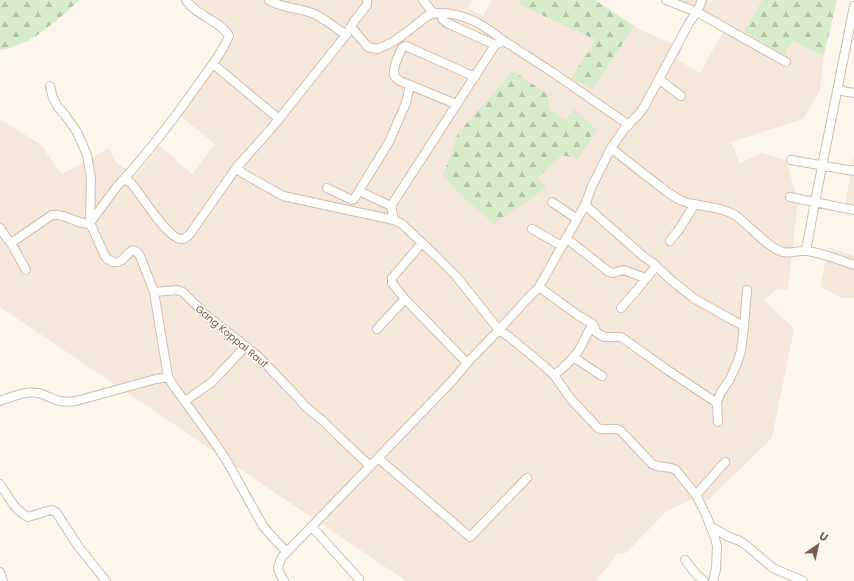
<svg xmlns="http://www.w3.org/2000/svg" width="854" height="581" font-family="Poppins,sans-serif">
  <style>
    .residential { fill: #f5e8da }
    .forest { fill: url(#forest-firs) }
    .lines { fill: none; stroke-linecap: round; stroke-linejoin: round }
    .street-casing { stroke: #d1beb0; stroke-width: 10 }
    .street { stroke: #fff; stroke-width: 8 }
    .labels { text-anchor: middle; stroke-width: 3; stroke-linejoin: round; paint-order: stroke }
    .street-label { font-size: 10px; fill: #7a5c4d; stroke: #fffaf3 }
  </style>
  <defs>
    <pattern id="forest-firs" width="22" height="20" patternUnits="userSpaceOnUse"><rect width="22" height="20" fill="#d8ecc9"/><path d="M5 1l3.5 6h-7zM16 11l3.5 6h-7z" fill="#b4c2a5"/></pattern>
  </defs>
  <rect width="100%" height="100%" fill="#fdf6ec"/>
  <path class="residential" d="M193,0H473L468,8L483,16L492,0H519L520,5L596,40L593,90L634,26L642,31L683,47L678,60L700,73L725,28L672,0H762L744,31L784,55L793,39L812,51L824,55L820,91L803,119L731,142L740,163L761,153L786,160L798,201L788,289L776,290L764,300L794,329L772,438L708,500L693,499L667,511L626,553H618L596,581H406L0,307V119L40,144L62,174L109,148L116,162L135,176L160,146L192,174L215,144L179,115L236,36Z
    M854,152V209L845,205Z
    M829,247L854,256V298H841L820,286Z"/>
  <path class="forest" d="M0,0H80C56,20 32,46 0,50Z
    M519,0H595L634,26L593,90L571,78L596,40L520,5Z
    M762,0H837L824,55L812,51L793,40L784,55L744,31Z
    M513,71L547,94L550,110L566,120L574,109L597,130L578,159L562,155L538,178L547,187L494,224L465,199L443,176L458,133Z"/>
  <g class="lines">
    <defs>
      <path id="street" d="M269,0C282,9 299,7 314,14C324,18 337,29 346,35
        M423,0L433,13
        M666,0L697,12L786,62
        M442,13V19L447,23L495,45
        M351,27L368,47L377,49C397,42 409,30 426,17C438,8 463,16 476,22C486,27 495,34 504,41
        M659,79L681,96
        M50,86L53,98L58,107L65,115L77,132L87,155L91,177L90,223L106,258L113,262H117L122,260L131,251L133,250L138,253L140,256L154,292L177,290L183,292L206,315L258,356L300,400C307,410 314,413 323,421C338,436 354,451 370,466
        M837,90L854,93
        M456,104L400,81C399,80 396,78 395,77C391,70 399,55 402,48L406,46L475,77
        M279,119L346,35L355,20L367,5V0
        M611,148C626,160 641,172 657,184C665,190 675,199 685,202C701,207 720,206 735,215C748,224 769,249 783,252C790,254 799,250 807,251C823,253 839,260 854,265
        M791,160L854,171V170
        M236,168L244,174L283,196L394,220L402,224L438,258L456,276L499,330L508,336L536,359L554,375L570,398L598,428C605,432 612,426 620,430L652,464L657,466L671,468L676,470L696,495L706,515L715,538L717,546L716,569L713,581
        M124,179C151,149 176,116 199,83C210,68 222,53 229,36C222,22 195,15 186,0
        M327,188L352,200L354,199L389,142L406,103L410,85
        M359,191L391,206
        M790,197L854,210
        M552,202L577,219
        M585,205L643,256L653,263L671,280L695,299L734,321L744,326L747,290
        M394,220L391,206L495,45L504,41L552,72L629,125
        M0,228L8,240L11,243L52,215C66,213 79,226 90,223L118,185L124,179L131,183L135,188C143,198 169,240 182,239C185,239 187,236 190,234L236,168L270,130L279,119L213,64
        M532,229L562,246
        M566,238L609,272L613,273L624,270L645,278
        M670,241L678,231L695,204
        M11,243L26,270
        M422,243L392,278V283L405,299L467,363
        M806,251L815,202L854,6
        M539,287L579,316L593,324L596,332L599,334L604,337H620L624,339L666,369L717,403
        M154,292L168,377
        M621,308L636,291L656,266
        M377,329L405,299
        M573,357L602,376
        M554,375C563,368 573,360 579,350C584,341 587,333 593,324
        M0,401C12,397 25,391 38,393C44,394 50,398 56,400C62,402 69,402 76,401L156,379L168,377L175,388L215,443L228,463L263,526L276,541L287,552
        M185,401L212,382L246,346
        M718,422L717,403L721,392L730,379L737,363L741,351L744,326
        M378,458L470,537L527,478
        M0,484C8,496 15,511 28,517L51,510L56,512L78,546L106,581
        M696,495L725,462
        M710,526L727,536L740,541L747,546L773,568L803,581
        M312,527L359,579
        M685,560L696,574L704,581
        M0,572L3,581
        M284,581C278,571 276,568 282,557L378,458L453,380L467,363L499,330L529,297L539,287L585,205L592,186L611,148L625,128L639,114L644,107L689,23L697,12L702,0"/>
    </defs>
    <use href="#street" class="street-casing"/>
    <use href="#street" class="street"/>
  </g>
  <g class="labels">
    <g class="street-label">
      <text transform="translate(232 336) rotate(40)" y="4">Gang Koppal Rauf</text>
    </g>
  </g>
  <g transform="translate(818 545) rotate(34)" stroke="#fffaf3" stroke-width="3" paint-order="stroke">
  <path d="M0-3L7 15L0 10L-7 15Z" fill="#7a5c4d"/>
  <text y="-6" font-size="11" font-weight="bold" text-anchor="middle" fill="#7a5c4d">U</text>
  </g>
</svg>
